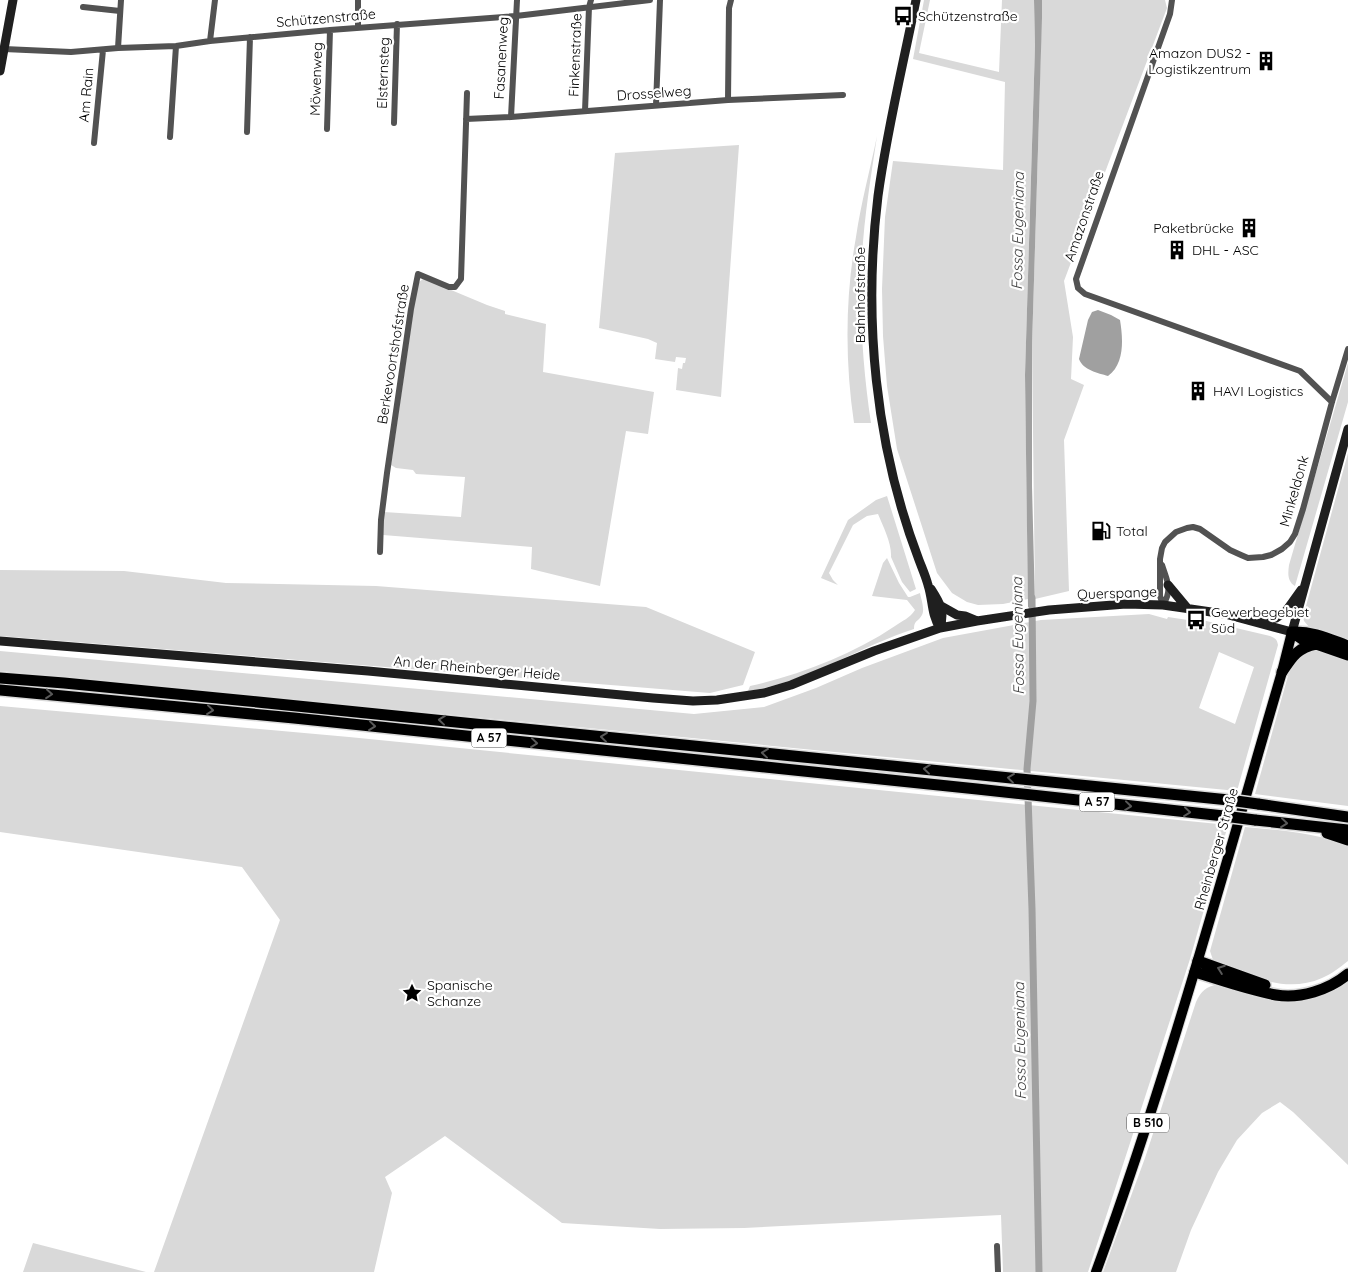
<svg xmlns="http://www.w3.org/2000/svg" width="1348" height="1272" font-family="Quicksand,sans-serif">
  <style>
    .green { fill: #d9d9d9; fill-rule: evenodd }
    .water { fill: #a0a0a0 }
    .lines { fill: none; stroke-linecap: round; stroke-linejoin: round }
    .canal { stroke: #a0a0a0; stroke-width: 7 }
    .primary-casing { stroke: #dbdbdb; stroke-width: 12 }
    .highway-casing { stroke: #dbdbdb; stroke-width: 14 }
    .street { stroke: #525252; stroke-width: 6 }
    .secondary { stroke: #1f1f1f; stroke-width: 9 }
    .primary { stroke: #000; stroke-width: 10 }
    .highway { stroke: #000; stroke-width: 11 }
    .highway-bridge-casing { stroke: #dbdbdb; stroke-width: 14; stroke-linecap: butt }
    .highway-bridge { stroke: #000; stroke-width: 11 }
    .oneway { stroke: #595959 }
    .labels { text-anchor: middle; stroke-width: 4.5; stroke-linejoin: round; paint-order: stroke }
    .shield { fill: #fff; stroke: #4c4c4c; stroke-width: 1 }
    .shield-label { font-size: 12px; font-weight: bold; fill: #000 }
    .poi-label { font-size: 14px; fill: #000; stroke: #fff; text-anchor: start }
    .street-label { font-size: 14px; fill: #000; stroke: #fff }
    .water-label { font-size: 15px; font-style: italic; fill: #414141; stroke: #fff }
  </style>
  <rect width="100%" height="100%" fill="#fff"/>
  <path class="green" d="M924,0H930L919,53L999,72L1002,0H1034L1035,46L1025,375L1028,599L1003,604L978,605L967,602L952,593L937,573L897,449L887,386L883,336L882,289L885,217L893,161L1003,170L1005,82L913,59Z
    M1042,0H1165L1167,8L1064,281L1073,337L1071,379L1084,385L1064,440L1069,591L1035,599L1032,346L1039,116Z
    M877,136C871,177 864,217 862,258C859,314 863,369 871,423H854C845,362 845,298 856,237C861,203 870,170 877,136Z
    M739,145L721,397L676,390L678,368L682,369L683,363H685L686,358L676,357L675,362L655,359L657,343L648,339L599,328L615,153Z
    M423,279L432,282L487,305L505,311V314L546,324L543,372L654,392L648,434L626,431L600,586L531,569L532,547L383,535L384,512L461,517L465,477L416,474L413,470L396,468L391,465L416,292L419,282Z
    M1348,363V402L1295,586C1287,581 1288,573 1289,565Z
    M1348,453V642L1309,627L1304,621L1303,617Z
    M887,496L916,589L910,592L902,582L891,557C892,544 883,526 878,514L867,516L853,525L829,573L833,580L838,585L821,578L848,520L876,500Z
    M887,558L899,583L908,597H910L920,593C921,599 925,609 922,615C918,622 914,620 914,629C858,647 808,682 748,691L750,686C799,675 852,655 895,626C902,621 910,618 915,610L907,600L872,596L883,563Z
    M0,570L124,571L226,583L376,586L646,607L755,652L743,685L710,693L0,636Z
    M1149,614L1167,619L1168,617L1201,622L1202,620L1270,636C1275,638 1277,639 1278,645L1237,791L0,671V651L694,714L764,707L816,688L862,668L943,638L1041,620ZM1219,652L1254,667L1235,724L1199,708Z
    M1311,648L1348,659V806L1255,794L1289,672L1294,659Z
    M0,706L349,737L1228,825L1190,959L1088,1272H1003L1001,1215L744,1228L660,1229L562,1223L445,1136L385,1177L392,1193L374,1272H154L280,920L242,867L0,832Z
    M1245,827C1280,830 1315,833 1348,845V961C1340,967 1332,974 1322,978C1286,994 1250,976 1217,963L1213,960L1210,951Z
    M1348,979V1165L1293,1112L1280,1102L1262,1113L1237,1140L1218,1172L1191,1230L1176,1272H1103L1145,1158L1196,1002C1201,991 1206,987 1218,984L1275,998Z
    M33,1243L146,1272H23Z"/>
  <path class="water" d="M1034,0H1042V18L1032,346V486L1035,606L1028,607L1025,375L1035,46Z
    M1098,310L1111,315L1120,320C1123,338 1125,364 1108,376C1098,373 1083,370 1079,359L1088,320L1092,312Z"/>
  <g class="lines">
    <path class="canal" d="M1032,598L1033,701L1027,769L1032,909L1039,1272"/>
    <defs>
      <path id="primary" d="M1096,1272C1168,1075 1223,873 1282,672L1292,632"/>
      <path id="highway" d="M1292,632L1302,639L1348,655
        M1292,632C1313,631 1329,639 1348,646
        M1282,672C1292,657 1297,648 1316,644
        M0,678L64,683L248,701L1229,800
        M0,690L294,718L977,789L1224,816
        M1258,804L1348,817
        M1255,820L1348,830
        M1327,833L1348,840
        M1198,961L1265,985
        M1195,972C1221,980 1249,990 1276,995C1300,999 1329,990 1348,974"/>
    </defs>
    <use href="#primary" class="primary-casing"/>
    <use href="#highway" class="highway-casing"/>
    <path class="street" d="M358,0V28
      M1172,0L1170,14L1076,279L1078,288L1085,294L1300,371L1332,402
      M83,7L120,11
      M210,41L215,0
      M118,48L121,0
      M4,49L71,52L118,48L176,46L210,41L330,30L516,16L650,0
      M728,100L729,8L731,0
      M656,105L660,0
      M585,111L589,7L591,0
      M511,117L517,0
      M466,119L511,117L728,100L843,95
      M394,123L397,24
      M327,129L330,30
      M247,132L250,37
      M170,137L176,46
      M94,143L103,50
      M380,552L381,520L387,473L411,309L418,274L449,287H455L461,279L467,93
      M1162,565C1167,581 1173,589 1163,605
      M1163,605L1160,596V559L1162,548L1165,542L1176,532L1187,528L1193,527L1200,529L1230,550L1241,555L1248,558L1263,557L1271,555L1282,549L1290,542L1295,534L1303,509L1332,402L1348,349
      M997,1246L998,1272"/>
    <path class="secondary" d="M916,0C903,65 887,130 878,196C863,318 875,445 919,560C922,568 926,577 928,585C933,600 931,614 940,628
      M0,71L13,0
      M1168,585L1188,609
      M931,589C940,603 945,611 940,628
      M941,606L957,615L965,616L977,621
      M1257,621L1276,618L1286,611L1301,590
      M0,641L368,671L653,698L693,701L717,700L764,693L791,685L874,651L940,628L977,621L1049,610L1126,604L1163,605L1225,614L1292,632L1348,429"/>
    <use href="#primary" class="primary"/>
    <use href="#highway" class="highway"/>
    <defs>
      <path id="highway-bridge" d="M1229,800L1258,804
        M1224,816L1255,820"/>
    </defs>
    <use href="#highway-bridge" class="highway-bridge-casing"/>
    <use href="#highway-bridge" class="highway-bridge"/>
  </g>
  <defs><path id="oneway-chevron" d="M-2-3.5L2.5 0L-2 3.5" fill="none" stroke-width="1.6" stroke-linecap="round" stroke-linejoin="round" transform="scale(1.25)"/></defs>
  <g class="oneway">
    <use href="#oneway-chevron" transform="translate(49 694) rotate(5)"/>
    <use href="#oneway-chevron" transform="translate(210 710) rotate(6)"/>
    <use href="#oneway-chevron" transform="translate(442 720) rotate(-174)"/>
    <use href="#oneway-chevron" transform="translate(372 726) rotate(6)"/>
    <use href="#oneway-chevron" transform="translate(604 737) rotate(-174)"/>
    <use href="#oneway-chevron" transform="translate(534 743) rotate(6)"/>
    <use href="#oneway-chevron" transform="translate(765 753) rotate(-174)"/>
    <use href="#oneway-chevron" transform="translate(927 769) rotate(-174)"/>
    <use href="#oneway-chevron" transform="translate(1011 778) rotate(-173)"/>
    <use href="#oneway-chevron" transform="translate(1128 806) rotate(6)"/>
    <use href="#oneway-chevron" transform="translate(1187 812) rotate(6)"/>
    <use href="#oneway-chevron" transform="translate(1284 823) rotate(6)"/>
    <use href="#oneway-chevron" transform="translate(1221 969) rotate(-160)"/>
  </g>
  <defs>
    <symbol id="bus-bare" viewBox="-9 -9 18 18"><path d="M-5-6H5V4H4V6H2V4H-2V6H-4V4H-5ZM-3.5-4V0h7V-4ZM-3.5 1.2v1.5H-2V1.2ZM2 1.2v1.5H3.5V1.2Z" fill="#000" stroke="#fff" stroke-width="2.5" paint-order="stroke"/></symbol>
    <symbol id="building-bare" viewBox="-9 -9 18 18"><path d="M-4-6H4V6H1V3H-1V6H-4ZM-2.5-4.3h1.7v1.8h-1.7ZM.8-4.3h1.7v1.8H.8ZM-2.5-1h1.7V.8h-1.7ZM.8-1h1.7V.8H.8Z" fill="#000" stroke="#fff" stroke-width="2.5" paint-order="stroke"/></symbol>
    <symbol id="fuel-bare" viewBox="-9 -9 18 18"><path d="M-5.5-6h7V0h2V4h1.3V-2.5L3-4.5l.8-.8L6-3V5H2.5V1h-1V6h-7ZM-4.2-4.7v3.2H.2V-4.7Z" fill="#000" stroke="#fff" stroke-width="2.5" paint-order="stroke"/></symbol>
    <symbol id="sight-bare" viewBox="-9 -9 18 18"><path d="M0-6L1.8-2.2L6-1.7L2.9 1.2L3.7 5.4L0 3.3L-3.7 5.4L-2.9 1.2L-6-1.7L-1.8-2.2Z" fill="#000" stroke="#fff" stroke-width="2.5" paint-order="stroke"/></symbol>
  </defs>
  <g fill-rule="evenodd">
    <use href="#bus-bare" x="889" y="2" width="28" height="28"/>
    <use href="#building-bare" x="1252" y="47" width="28" height="28"/>
    <use href="#building-bare" x="1235" y="214" width="28" height="28"/>
    <use href="#building-bare" x="1163" y="236" width="28" height="28"/>
    <use href="#building-bare" x="1184" y="377" width="28" height="28"/>
    <use href="#fuel-bare" x="1087" y="517" width="28" height="28"/>
    <use href="#bus-bare" x="1182" y="606" width="28" height="28"/>
    <use href="#sight-bare" x="398" y="979" width="28" height="28"/>
  </g>
  <g class="labels">
    <g class="shield">
      <rect x="471.5" y="728.5" width="35" height="19" rx="4"/>
      <rect x="1079.5" y="792.5" width="35" height="19" rx="4"/>
      <rect x="1127" y="1113.5" width="42" height="19" rx="4"/>
    </g>
    <g class="shield-label">
      <text x="489" y="742">A 57</text>
      <text x="1097" y="806">A 57</text>
      <text x="1148" y="1127">B 510</text>
    </g>
    <g class="poi-label">
      <text x="918" y="21">Schützenstraße</text>
      <text x="1251" y="58" text-anchor="end">Amazon DUS2 -<tspan x="1251" dy="16">Logistikzentrum</tspan></text>
      <text x="1234" y="233" text-anchor="end">Paketbrücke</text>
      <text x="1192" y="255">DHL - ASC</text>
      <text x="1213" y="396">HAVI Logistics</text>
      <text x="1116" y="536">Total</text>
      <text x="1211" y="617">Gewerbegebiet<tspan x="1211" dy="16">Süd</tspan></text>
      <text x="427" y="990">Spanische<tspan x="427" dy="16">Schanze</tspan></text>
    </g>
    <g class="street-label">
      <text transform="translate(326 18) rotate(-5)" y="5">Schützenstraße</text>
      <text transform="translate(575 55) rotate(-88)" y="5">Finkenstraße</text>
      <text transform="translate(501 58) rotate(-87)" y="5">Fasanenweg</text>
      <text transform="translate(383 73) rotate(-88)" y="5">Elsternsteg</text>
      <text transform="translate(316 79) rotate(-88)" y="5">Möwenweg</text>
      <text transform="translate(654 93) rotate(-4)" y="5">Drosselweg</text>
      <text transform="translate(86 95) rotate(-85)" y="5">Am Rain</text>
      <text transform="translate(1084 216) rotate(-71)" y="5">Amazonstraße</text>
      <text transform="translate(860 295) rotate(-90)" y="5">Bahnhofstraße</text>
      <text transform="translate(393 354) rotate(-81)" y="5">Berkevoortshofstraße</text>
      <text transform="translate(1294 491) rotate(-74)" y="5">Minkeldonk</text>
      <text transform="translate(1117 593) rotate(-2)" y="5">Querspange</text>
      <text transform="translate(477 668) rotate(5)" y="5">An der Rheinberger Heide</text>
      <text transform="translate(1216 849) rotate(-74)" y="5">Rheinberger Straße</text>
    </g>
    <g class="water-label">
      <text transform="translate(1018 231) rotate(-89)" y="5">Fossa Eugeniana</text>
      <text transform="translate(1018 636) rotate(-91)" y="5">Fossa Eugeniana</text>
      <text transform="translate(1020 1041) rotate(-91)" y="5">Fossa Eugeniana</text>
    </g>
  </g>
</svg>
